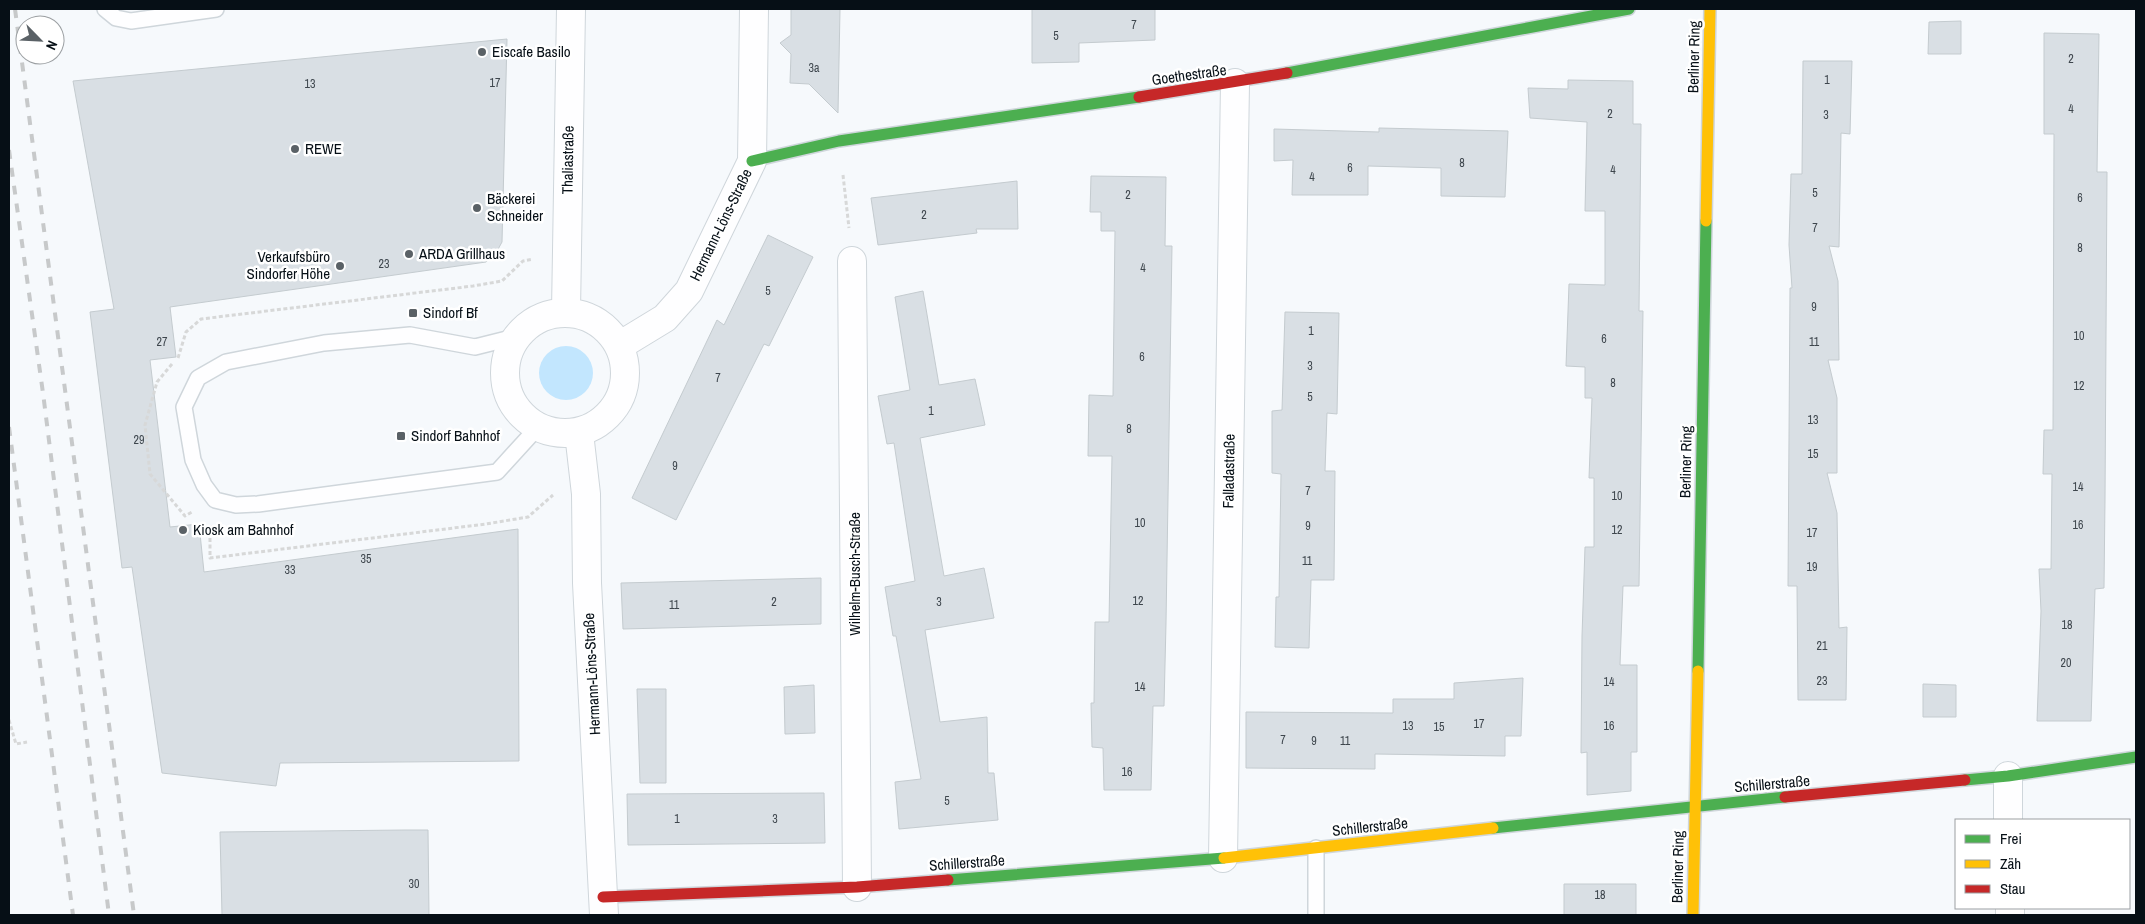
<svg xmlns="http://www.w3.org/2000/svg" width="2145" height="924" font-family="'Archivo Narrow',sans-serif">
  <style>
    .grass { fill: #c2e6fe }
    .building { fill: #d9dfe4; stroke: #c4cbcf }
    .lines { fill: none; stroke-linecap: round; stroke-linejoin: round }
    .lane-casing { stroke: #cfd6db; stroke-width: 18 }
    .street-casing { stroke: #cfd6db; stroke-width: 30 }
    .fast-casing { stroke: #cfd6db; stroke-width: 14 }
    .slow-casing { stroke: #cfd6db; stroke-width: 14 }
    .jam-casing { stroke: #cfd6db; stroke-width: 14 }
    .path { stroke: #d7d8d8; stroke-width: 3; stroke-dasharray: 4 2.5; stroke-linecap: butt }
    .lane { stroke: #fefeff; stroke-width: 15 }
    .street { stroke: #fefeff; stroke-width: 28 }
    .fast { stroke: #4caf50; stroke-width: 11 }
    .slow { stroke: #ffc107; stroke-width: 11 }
    .jam { stroke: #c62828; stroke-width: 11 }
    .rail { stroke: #c7c9ca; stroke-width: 4; stroke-dasharray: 9 9; stroke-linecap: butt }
    .poi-dot { fill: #5a6166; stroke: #fff; stroke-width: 2 }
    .labels { text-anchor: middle; stroke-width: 5; stroke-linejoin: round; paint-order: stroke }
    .number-label { font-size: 12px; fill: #3e464d }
    .poi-label { font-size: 15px; fill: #060f16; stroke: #fff; text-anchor: start }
    .street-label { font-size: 15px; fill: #060f16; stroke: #fff }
  </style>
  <rect width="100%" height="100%" fill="#f6f9fc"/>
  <path class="grass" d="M539 373a27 27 0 1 1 54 0a27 27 0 1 1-54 0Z"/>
  <path class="building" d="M791,9H840L838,113L809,84L790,83L791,54L780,43L791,35Z
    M1032,9H1155V40L1079,43V62L1032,63Z
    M1961,21V54H1928L1929,22Z
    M2044,33L2099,34L2097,172H2107L2105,500L2104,588L2095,589L2091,721H2037L2041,611L2039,569H2051L2052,474H2043L2044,430H2053L2054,134H2044Z
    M507,39L502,242L496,253L486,262L170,307L176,357L150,360L170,527L199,524L204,572L518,529L519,761L280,763L276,786L162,773L132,567L122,568L90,312L114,309L73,81Z
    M1803,61H1852L1850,134L1841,133L1839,247L1829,246L1838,281L1839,360H1828L1837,398V473H1827L1837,513L1839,628L1847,627L1846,700H1798L1797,586H1788L1790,288H1792L1789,245L1791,174H1802Z
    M1568,80L1633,81V124H1641L1639,311H1643L1639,586H1623L1620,665H1637V752H1631V791L1587,795V752L1581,753L1582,636L1585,547H1594V478H1589L1592,398H1585V367L1566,366L1569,284L1605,285V211H1585L1587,122L1530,118L1528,88L1568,89Z
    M1379,128L1508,131L1505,197L1441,196V168L1368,166V195H1292L1293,160L1274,161V129L1379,132Z
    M1091,176L1166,177L1165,246H1172L1166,623L1164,706H1153L1151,790H1104L1103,748L1092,747L1091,703H1094L1095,622H1109L1112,456H1088L1089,395L1113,396L1115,231H1101V212H1090Z
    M1017,181L1018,229H976L977,233L878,245L871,198Z
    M768,235L813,257L769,346L764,344L676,520L632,498L717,320L724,325Z
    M923,291L939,385L975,379L985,425L920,438L944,576L984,568L994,618L925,630L940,722L987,717L988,773H994L998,820L899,829L895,782L921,779L896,636H893L885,587L915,581L894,443L887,444L878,396L910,390L895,297Z
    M1285,312L1339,313L1337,414L1327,413L1325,471H1335L1334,580H1311L1309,648L1275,647L1276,597H1279L1281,474L1272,473V411L1282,410Z
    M821,578V624L623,629L621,583Z
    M1523,678L1521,736H1505V756L1375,754V769L1246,768V712L1393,713V699H1454V683Z
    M1923,684L1956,685V717H1923Z
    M814,685L815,733L785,734L784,687Z
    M637,689H666V783H640Z
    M824,793L825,843L628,845L627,794Z
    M405,830H428L429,915H222L220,832Z
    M1564,884H1636V915H1564Z"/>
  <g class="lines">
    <defs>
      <path id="lane" d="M105,9L116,18L131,21L216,9
        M515,337L475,347L410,335L324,343L226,362L198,378L184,407L193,460L204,485L215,500L236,505L258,504L497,472L538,427
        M1316,848V915"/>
      <path id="street" d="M852,261L857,887
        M566,311L571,9
        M505 373a60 60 0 1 1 120 0a60 60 0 1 1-120 0Z
        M619,346L665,318L689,291L752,161L754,9
        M579,433L586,494L587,583L604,915
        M2008,776V820
        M1223,858L1235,83
        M2010,908V915"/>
      <path id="fast" d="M1287,73L1629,9
        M752,161L839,141L1139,97
        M1698,671L1706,221
        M1965,780L2008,776L2136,757
        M1493,828L1785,797
        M948,880L1224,858"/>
      <path id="slow" d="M1706,221L1710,9
        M1224,858L1493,828
        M1693,915L1698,671"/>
      <path id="jam" d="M1139,97L1287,73
        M1785,797L1965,780
        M603,897L857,887L948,880"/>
    </defs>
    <use href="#lane" class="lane-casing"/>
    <use href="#street" class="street-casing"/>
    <use href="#fast" class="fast-casing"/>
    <use href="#slow" class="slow-casing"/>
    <use href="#jam" class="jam-casing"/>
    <path class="path" d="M843,175L849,228
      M178,358L186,332L201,319L473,286L502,281L523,261L533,259
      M172,364L157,382L145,425L150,474L185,516L192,512
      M210,525V558L486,524L528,517L553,495
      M9,720L16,744L27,742"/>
    <use href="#lane" class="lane"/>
    <use href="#street" class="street"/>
    <use href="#fast" class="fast"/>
    <use href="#slow" class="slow"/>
    <use href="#jam" class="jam"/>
    <path class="rail" d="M15,9L134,915
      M9,150L43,393L109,915
      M9,427L73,915"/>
  </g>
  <g class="poi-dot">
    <circle cx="482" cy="52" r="5"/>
    <circle cx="295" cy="149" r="5"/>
    <circle cx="477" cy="208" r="5"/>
    <circle cx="409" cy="254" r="5"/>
    <circle cx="340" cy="266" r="5"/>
    <rect x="408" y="308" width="10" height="10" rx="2.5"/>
    <rect x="396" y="431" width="10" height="10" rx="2.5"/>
    <circle cx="183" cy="530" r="5"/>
  </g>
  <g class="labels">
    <g class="number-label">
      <text x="1134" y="29">7</text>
      <text x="1056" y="40">5</text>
      <text x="2071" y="63">2</text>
      <text x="814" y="72">3a</text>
      <text x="1827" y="84">1</text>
      <text x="495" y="87">17</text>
      <text x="310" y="88">13</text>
      <text x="2071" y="113">4</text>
      <text x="1610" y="118">2</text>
      <text x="1826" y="119">3</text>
      <text x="1462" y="167">8</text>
      <text x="1350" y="172">6</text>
      <text x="1613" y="174">4</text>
      <text x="1312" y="181">4</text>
      <text x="1815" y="197">5</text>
      <text x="1128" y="199">2</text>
      <text x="2080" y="202">6</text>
      <text x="924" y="219">2</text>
      <text x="1815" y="232">7</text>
      <text x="2080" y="252">8</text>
      <text x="384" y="268">23</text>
      <text x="1143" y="272">4</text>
      <text x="768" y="295">5</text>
      <text x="1814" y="311">9</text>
      <text x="1311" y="335">1</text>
      <text x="2079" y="340">10</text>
      <text x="1604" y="343">6</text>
      <text x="162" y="346">27</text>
      <text x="1814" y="346">11</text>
      <text x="1142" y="361">6</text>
      <text x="1310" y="370">3</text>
      <text x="718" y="382">7</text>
      <text x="1613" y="387">8</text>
      <text x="2079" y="390">12</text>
      <text x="1310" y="401">5</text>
      <text x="931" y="415">1</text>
      <text x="1813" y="424">13</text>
      <text x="1129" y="433">8</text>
      <text x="139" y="444">29</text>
      <text x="1813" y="458">15</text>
      <text x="675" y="470">9</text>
      <text x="2078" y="491">14</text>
      <text x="1308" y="495">7</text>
      <text x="1617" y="500">10</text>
      <text x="1140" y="527">10</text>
      <text x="2078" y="529">16</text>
      <text x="1308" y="530">9</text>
      <text x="1617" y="534">12</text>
      <text x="1812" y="537">17</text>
      <text x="366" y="563">35</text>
      <text x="1307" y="565">11</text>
      <text x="1812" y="571">19</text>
      <text x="290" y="574">33</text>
      <text x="1138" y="605">12</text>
      <text x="774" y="606">2</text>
      <text x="939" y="606">3</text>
      <text x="674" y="609">11</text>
      <text x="2067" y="629">18</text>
      <text x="1822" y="650">21</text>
      <text x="2066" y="667">20</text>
      <text x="1822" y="685">23</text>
      <text x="1609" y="686">14</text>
      <text x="1140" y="691">14</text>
      <text x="1479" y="728">17</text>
      <text x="1408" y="730">13</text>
      <text x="1609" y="730">16</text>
      <text x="1439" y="731">15</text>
      <text x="1283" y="744">7</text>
      <text x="1314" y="745">9</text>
      <text x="1345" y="745">11</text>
      <text x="1127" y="776">16</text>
      <text x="947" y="805">5</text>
      <text x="677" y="823">1</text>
      <text x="775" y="823">3</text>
      <text x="414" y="888">30</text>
      <text x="1600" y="899">18</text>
    </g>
    <g class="poi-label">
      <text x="492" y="57">Eiscafe Basilo</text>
      <text x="305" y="154">REWE</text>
      <text x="487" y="204">Bäckerei<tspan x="487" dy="17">Schneider</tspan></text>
      <text x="419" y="259">ARDA Grillhaus</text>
      <text x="330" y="262" text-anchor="end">Verkaufsbüro<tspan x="330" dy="17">Sindorfer Höhe</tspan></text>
      <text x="423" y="318">Sindorf Bf</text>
      <text x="411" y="441">Sindorf Bahnhof</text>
      <text x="193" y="535">Kiosk am Bahnhof</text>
    </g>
    <g class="street-label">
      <text transform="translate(1694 57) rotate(-89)" y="5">Berliner Ring</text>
      <text transform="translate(1189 75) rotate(-8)" y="5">Goethestraße</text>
      <text transform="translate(568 160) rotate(-89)" y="5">Thaliastraße</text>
      <text transform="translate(721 225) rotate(-64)" y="5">Hermann-Löns-Straße</text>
      <text transform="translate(1686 462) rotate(-89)" y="5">Berliner Ring</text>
      <text transform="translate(1229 471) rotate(-89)" y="5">Falladastraße</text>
      <text transform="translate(855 574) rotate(-90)" y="5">Wilhelm-Busch-Straße</text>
      <text transform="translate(592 674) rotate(-93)" y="5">Hermann-Löns-Straße</text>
      <text transform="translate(1772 784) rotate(-5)" y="5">Schillerstraße</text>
      <text transform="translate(1370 827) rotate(-6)" y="5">Schillerstraße</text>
      <text transform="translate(967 863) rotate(-4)" y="5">Schillerstraße</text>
      <text transform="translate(1678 867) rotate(-89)" y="5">Berliner Ring</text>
    </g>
  </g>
  <rect width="2145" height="924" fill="none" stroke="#060f16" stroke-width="20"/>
  <rect x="1955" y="819" width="175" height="90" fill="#ffffff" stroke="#9b9fa2"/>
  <rect x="1965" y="835" width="25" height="8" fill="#4caf50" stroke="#9b9fa2"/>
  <text x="2000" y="844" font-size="15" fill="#060f16">Frei</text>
  <rect x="1965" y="860" width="25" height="8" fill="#ffc107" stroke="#9b9fa2"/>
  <text x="2000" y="869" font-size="15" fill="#060f16">Zäh</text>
  <rect x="1965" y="885" width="25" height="8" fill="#c62828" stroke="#9b9fa2"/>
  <text x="2000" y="894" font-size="15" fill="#060f16">Stau</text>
  <g transform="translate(40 40) rotate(114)"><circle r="24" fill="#ffffff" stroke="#9b9fa2"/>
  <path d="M0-4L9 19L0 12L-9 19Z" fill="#5a6166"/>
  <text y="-8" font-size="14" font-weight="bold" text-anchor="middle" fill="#060f16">N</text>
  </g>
</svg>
